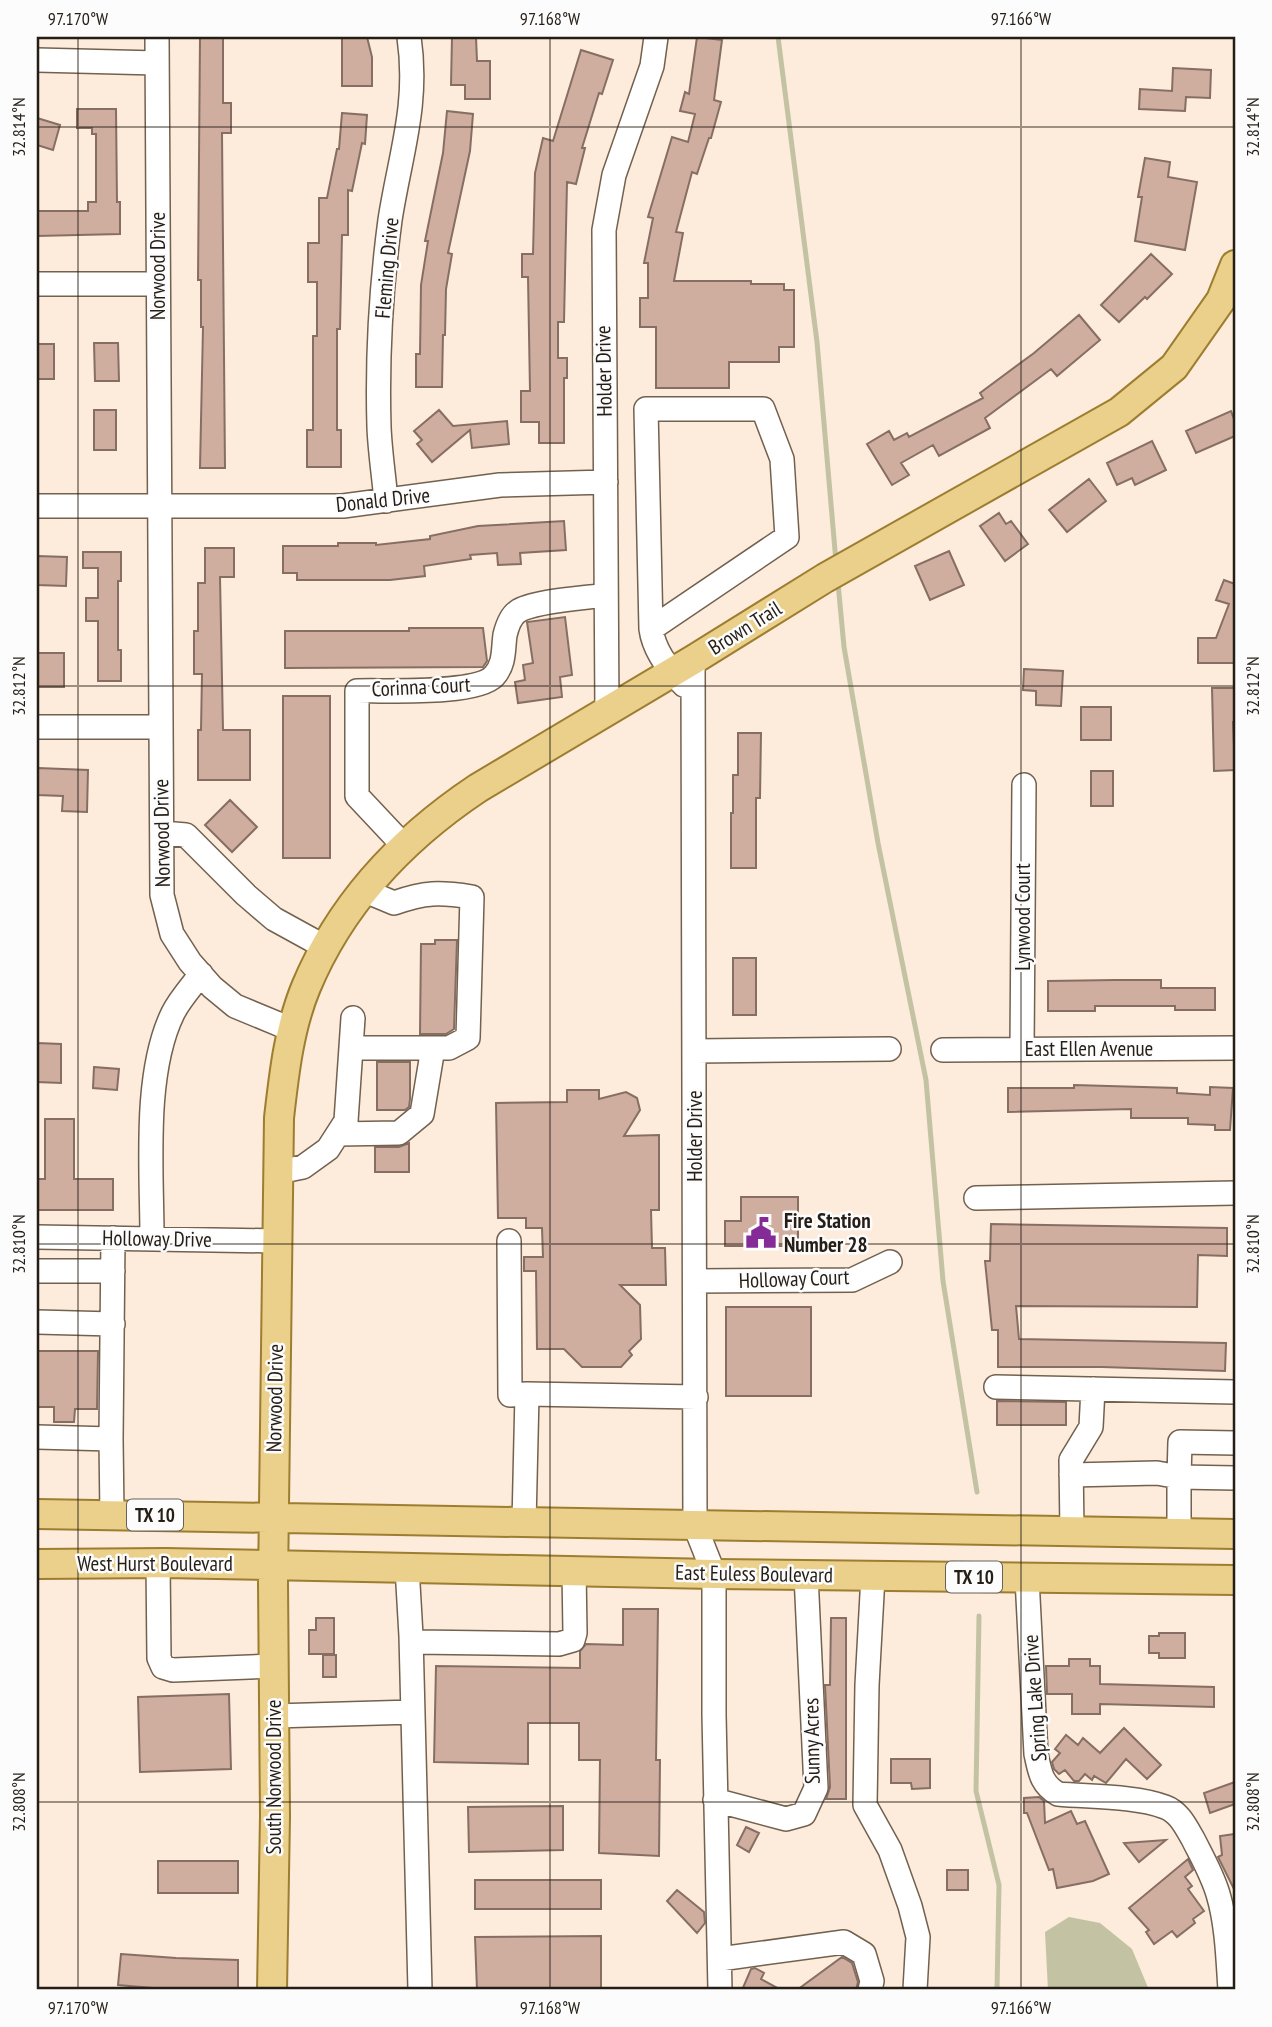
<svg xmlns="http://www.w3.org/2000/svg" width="1272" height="2027" font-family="'PT Sans Narrow',sans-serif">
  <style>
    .water { fill: #c3c3a3 }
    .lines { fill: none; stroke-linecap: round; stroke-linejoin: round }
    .stream { stroke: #c3c3a3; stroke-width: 5 }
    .building { fill: #cfaea0; stroke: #866e63; stroke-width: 2 }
    .minor-casing { stroke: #73614f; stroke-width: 26 }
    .major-casing { stroke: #9d7d2f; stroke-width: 32 }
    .minor { stroke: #fff; stroke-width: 23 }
    .major { stroke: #ebd08b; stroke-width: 28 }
    .ticks { fill: none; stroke: #251e16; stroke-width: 2; stroke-opacity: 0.45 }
    .labels { text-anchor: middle; stroke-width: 5; stroke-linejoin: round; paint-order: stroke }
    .shield { fill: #fcfcfc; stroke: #66615b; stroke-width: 2 }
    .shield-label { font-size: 19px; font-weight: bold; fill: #251e16 }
    .street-label { font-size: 21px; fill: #251e16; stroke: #fcfcfc }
    .poi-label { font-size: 21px; font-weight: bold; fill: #251e16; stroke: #fcfcfc; text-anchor: start }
    .neatline { fill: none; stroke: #251e16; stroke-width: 2.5 }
    .ticks-label { font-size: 18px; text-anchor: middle; fill: #251e16 }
  </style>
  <rect width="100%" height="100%" fill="#fdebdb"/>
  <path class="water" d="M1069,1917L1100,1923L1132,1949L1149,1990H1048L1045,1932Z"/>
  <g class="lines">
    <path class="stream" d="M778,37L817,342L836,562
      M838,583L844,647L878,843L926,1080L943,1281L977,1492
      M979,1616L976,1791L999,1885L997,1990"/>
  </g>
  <path class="building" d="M200,37H223V103H231V133H222L225,468H200L203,327H201V280H198Z
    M342,37H367L372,57V86H342Z
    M452,37H476L477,61H490V99H465V85H451Z
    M697,37L722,40L714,100L721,102L711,138H709L697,174L692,172L676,232L683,233L674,281H751V284H784V290H794V347H779V362H729V388H656V327H640V298H648V263H644L653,218L648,217L672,137L688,142L695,114L680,111L685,92L689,94Z
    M581,50L613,60L602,94L599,93L582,148H585L576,184L567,182L564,322H558V358H567V378H564V443H539V422H521V391H530L528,277H522V254H533L535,173L543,138L553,141Z
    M1173,68L1211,70L1210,98L1186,97L1185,111L1139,109L1140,89L1172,91Z
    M77,109H116L117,202H120V234L37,236V211H88V202H96V134H92V128H77Z
    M447,111L473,114L470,151L448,253L452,254L446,289L445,335H443L442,387H416V354H420L421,285L428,241H425L443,153Z
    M342,113L367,115L365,144L362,143L352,191L348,190V235H342L340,329H337V430H341V467H307V430H313V336H317V282H308V243H319V198H327L337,149H339Z
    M37,118L60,125L53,150L37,145Z
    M1145,158L1170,162L1168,177L1197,182L1185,250L1135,241L1142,197H1138Z
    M1151,254L1172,274L1147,299L1145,297L1119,322L1101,305Z
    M1079,315L1100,340L1057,376L1051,369L985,418L990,428L939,456L933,445L901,463L909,475L892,485L867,444L889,431L894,440L907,433L909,437L983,398L980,393L1034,353Z
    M94,343H118L119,381H95Z
    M37,344H54V379H37Z
    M94,410H116V450H94Z
    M439,410L453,426L507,421L509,444L472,448L470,430L432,462L417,444L422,440L414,431Z
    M1231,411L1235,422V436L1196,453L1186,431Z
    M1152,441L1166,470L1135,485L1132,478L1117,485L1107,463Z
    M1089,479L1106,501L1067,532L1049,510Z
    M999,513L1006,524L1011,521L1028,544L1005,561L980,526Z
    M564,521L566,550L520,553L521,564L498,565L497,553L470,555L471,559L424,566L425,576L390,580H297V573H283V546H338V543H376V545L430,539V536L478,526Z
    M205,548H234V577H220L223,730H250V780H198V730H201L202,674H194V631H198V583H205Z
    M949,551L964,585L930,600L915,566Z
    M83,552H121V581H118V650H121V681H98V621H86V598H98V568H83Z
    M37,556L67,557L66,586L37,585Z
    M1224,580L1235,584V663H1198V638H1216L1229,604L1216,600Z
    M565,617L572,675L560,677L562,697L518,703L515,682L525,680L523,665L533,663L527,622Z
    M409,628H483L487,661L483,667L285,668V631H409Z
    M37,653H64V687H37Z
    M1024,669L1063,671L1061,706L1036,705V691L1023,690Z
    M1212,688H1235V722H1233L1235,770L1214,771Z
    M283,696H330V858H283Z
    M1081,707H1111V740H1081Z
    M738,733H761L760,798H756V868H731V813H733V775H738Z
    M38,768L88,770L87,812L62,811L63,796L37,795Z
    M1091,771H1113V806H1091Z
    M230,800L257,827L232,852L205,825Z
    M435,940H457L454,1029L446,1034H420L421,944H435Z
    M733,958H756V1015H733Z
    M1115,980H1161V988H1215V1010H1175V1006H1095V1011H1048V981Z
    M37,1043L61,1044V1083L37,1082Z
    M377,1062H410V1099L409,1107L405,1110H377Z
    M94,1067L119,1069L117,1090L93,1088Z
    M1074,1085L1177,1088V1093L1210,1095V1087L1233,1088L1230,1130H1215V1125L1188,1124V1118H1131V1109L1008,1112V1088H1074Z
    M567,1090H599V1099L626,1092L637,1098L640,1110L624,1136L659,1135V1210H651L652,1248H665L666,1285H620L640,1305L641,1339L629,1351L632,1355L621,1367H582L564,1349H537L536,1271H524V1257H543L542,1228H526V1218H498L496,1103L567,1102Z
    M45,1119H74V1179H113V1210H37V1179H45Z
    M409,1143V1172H375V1147H399Z
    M741,1197H798V1246H725V1221H741Z
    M991,1224L1227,1228V1256L1198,1255L1197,1307L1016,1306L1019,1339L1226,1343L1225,1371L1102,1367H998V1330H992L985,1261H990Z
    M726,1307H811V1396H726Z
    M37,1351H98L97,1409H75L74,1422H54V1407H37Z
    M997,1401L1066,1402V1425H997Z
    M623,1609H658L656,1760H660L659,1856L599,1853L600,1760H579V1723H528V1764L434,1762L436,1666L580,1668V1651L586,1644L623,1645Z
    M316,1618H334V1654H309V1630H316Z
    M831,1618H846V1799H826L830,1787L825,1685H830Z
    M1159,1633H1185V1658H1159V1653H1149V1636H1159Z
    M323,1655H336V1677H323Z
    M1069,1659H1090V1666H1100V1684L1214,1687V1707L1100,1704V1714H1072V1694H1047L1046,1666H1069Z
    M229,1694L231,1769L140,1772L138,1697Z
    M1124,1728L1161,1765L1147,1779L1126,1759L1106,1783L1094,1776L1092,1780L1085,1774L1079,1781H1074L1065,1770L1059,1774L1054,1769L1052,1762L1060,1753L1055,1749L1066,1735L1078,1745L1083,1738L1100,1753Z
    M891,1759H930V1788L912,1789L911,1783H891Z
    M1235,1782V1804L1210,1813L1204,1793Z
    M1039,1797L1044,1801L1045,1823L1071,1811L1077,1824L1085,1821L1109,1874L1093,1881L1057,1888L1053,1869L1049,1870L1027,1813H1024V1798Z
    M563,1806V1850L469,1852L468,1807Z
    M746,1827L759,1833L749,1852L737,1845Z
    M1235,1834V1891L1218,1857L1222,1855L1220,1836Z
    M1166,1840L1139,1862L1124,1843Z
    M1188,1859L1193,1870L1185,1877L1192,1886L1188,1889L1204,1911L1193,1919L1195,1923L1177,1937L1172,1931L1154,1944L1146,1932L1149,1930L1129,1908Z
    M158,1861H238V1893H158Z
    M947,1870H968V1890H947Z
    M475,1880H601V1909H475Z
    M677,1890L704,1912L705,1923L697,1933L667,1901Z
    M601,1936V1990H477L475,1937Z
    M121,1954L176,1958L238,1960V1990H176L118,1985Z
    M842,1957L852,1963L858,1982L856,1990H797Z
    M755,1968L764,1973L761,1979L781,1990H742L751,1969Z"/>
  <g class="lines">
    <defs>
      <path id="minor" d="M157,37L162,895L172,934L190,962L212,987L235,1006L293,1030
        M37,60L157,63
        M37,284H158
        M386,501C384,477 380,452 379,427C377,359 381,288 390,220C400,155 419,105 409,37
        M37,506H343L500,485L606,482
        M651,629L646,409H763L782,459L787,537L651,629C654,651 669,670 684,685
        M693,660L695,1526L714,1574V1715L720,1990
        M607,712L604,230L614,175L652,66L656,37
        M37,727H160
        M162,833L186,835L246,895L274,919L325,947
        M404,846L357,796V691C386,690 476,695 494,676C505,664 503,649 505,635C507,627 510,617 517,612C532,601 586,598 606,595
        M351,1048H449L468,1038L472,897C439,892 425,892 394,903L363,890
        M1022,1049L1024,785
        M943,1050L1235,1048
        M695,1051L889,1049
        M338,1134L399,1133L422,1114L433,1048
        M278,1172L303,1167L328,1149L346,1121L353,1018
        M976,1198L1235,1193
        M37,1237L278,1241
        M152,1238C152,1171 143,1074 173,1013C180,999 192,986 201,974
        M509,1241L510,1395L527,1394
        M37,1271H113
        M696,1281L852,1280L890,1262
        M37,1322L113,1324
        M996,1387L1235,1392
        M37,1437L111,1439L112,1515
        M111,1439L113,1238
        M1071,1475L1157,1473L1179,1477L1180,1442L1235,1443
        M524,1523L527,1394L696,1397
        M1072,1531L1071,1460L1091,1427L1093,1389
        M1179,1533V1477L1235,1478
        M158,1563L159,1658L163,1667L173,1670L274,1666
        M407,1567L411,1636L415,1642L559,1644L573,1640L575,1633L574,1570
        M873,1576L867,1685L865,1805L890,1850L910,1906L918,1937L915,1990
        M1027,1578L1036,1754C1040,1772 1041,1784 1058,1794C1091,1797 1135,1796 1165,1807C1179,1812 1186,1827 1193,1839C1202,1857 1212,1874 1218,1894C1227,1924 1228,1959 1230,1990
        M411,1636L420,1990
        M274,1716L413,1712
        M715,1800L786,1819L804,1814L816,1788L806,1575
        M720,1959L844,1942L864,1954L872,1981L870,1990"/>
      <path id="major" d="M37,1514L1235,1534
        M37,1564L165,1563L714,1574L1235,1580
        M272,1990L275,1816L273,1583L279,1118C284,1074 289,1028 306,987C341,903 403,838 478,788L693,660L825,578L1119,412L1174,367L1221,300L1235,265"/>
    </defs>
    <use href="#minor" class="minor-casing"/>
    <use href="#major" class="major-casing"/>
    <use href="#minor" class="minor"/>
    <use href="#major" class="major"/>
  </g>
  <path class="ticks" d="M78,37V1990M550,37V1990M1021,37V1990M37,127H1235M37,686H1235M37,1244H1235M37,1802H1235"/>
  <defs>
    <symbol id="civic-bare" viewBox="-9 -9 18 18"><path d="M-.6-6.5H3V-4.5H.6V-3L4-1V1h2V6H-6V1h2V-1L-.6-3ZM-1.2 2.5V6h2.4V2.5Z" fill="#852b98" stroke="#fcfcfc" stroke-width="2.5" paint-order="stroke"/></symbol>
  </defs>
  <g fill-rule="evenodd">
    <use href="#civic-bare" x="739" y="1211" width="44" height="44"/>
  </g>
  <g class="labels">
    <g class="shield">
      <rect x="127" y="1499.5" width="56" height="31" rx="5"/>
      <rect x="946" y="1561.5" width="56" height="31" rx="5"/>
    </g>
    <g class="shield-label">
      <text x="155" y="1522">TX 10</text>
      <text x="974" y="1584">TX 10</text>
    </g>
    <g class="street-label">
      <text transform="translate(158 266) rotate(-90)" y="7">Norwood Drive</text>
      <text transform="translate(387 268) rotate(-85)" y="7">Fleming Drive</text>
      <text transform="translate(604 371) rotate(-91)" y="7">Holder Drive</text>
      <text transform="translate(383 500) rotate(-6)" y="7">Donald Drive</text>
      <text transform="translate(745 628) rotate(-32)" y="7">Brown Trail</text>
      <text transform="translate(421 687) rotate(-3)" y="7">Corinna Court</text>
      <text transform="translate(162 833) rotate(-91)" y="7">Norwood Drive</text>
      <text transform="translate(1023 917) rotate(-90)" y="7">Lynwood Court</text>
      <text x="1089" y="1056">East Ellen Avenue</text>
      <text transform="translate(695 1136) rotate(-90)" y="7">Holder Drive</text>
      <text transform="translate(157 1239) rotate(1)" y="7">Holloway Drive</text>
      <text transform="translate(794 1279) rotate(-2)" y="7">Holloway Court</text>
      <text transform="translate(275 1398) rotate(-89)" y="7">Norwood Drive</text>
      <text x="155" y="1571">West Hurst Boulevard</text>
      <text transform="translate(754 1574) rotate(1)" y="7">East Euless Boulevard</text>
      <text transform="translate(1035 1698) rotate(-94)" y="7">Spring Lake Drive</text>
      <text transform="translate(812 1741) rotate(-91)" y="7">Sunny Acres</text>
      <text transform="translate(274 1777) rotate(-90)" y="7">South Norwood Drive</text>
    </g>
    <g class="poi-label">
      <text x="784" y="1228">Fire Station<tspan x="784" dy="24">Number 28</tspan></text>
    </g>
  </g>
  <rect width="1272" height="2027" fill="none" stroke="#fcfcfc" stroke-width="77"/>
  <rect x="38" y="38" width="1196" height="1950" class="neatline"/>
  <g class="ticks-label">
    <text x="78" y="25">97.170°W</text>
    <text x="550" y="25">97.168°W</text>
    <text x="1021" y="25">97.166°W</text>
    <text transform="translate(19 127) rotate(-90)" y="6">32.814°N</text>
    <text transform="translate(1253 127) rotate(-90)" y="6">32.814°N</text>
    <text transform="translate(19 686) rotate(-90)" y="6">32.812°N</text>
    <text transform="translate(1253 686) rotate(-90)" y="6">32.812°N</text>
    <text transform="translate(19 1244) rotate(-90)" y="6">32.810°N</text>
    <text transform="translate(1253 1244) rotate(-90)" y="6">32.810°N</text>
    <text transform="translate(19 1802) rotate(-90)" y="6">32.808°N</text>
    <text transform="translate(1253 1802) rotate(-90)" y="6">32.808°N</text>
    <text x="78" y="2014">97.170°W</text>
    <text x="550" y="2014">97.168°W</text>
    <text x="1021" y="2014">97.166°W</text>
  </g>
</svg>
